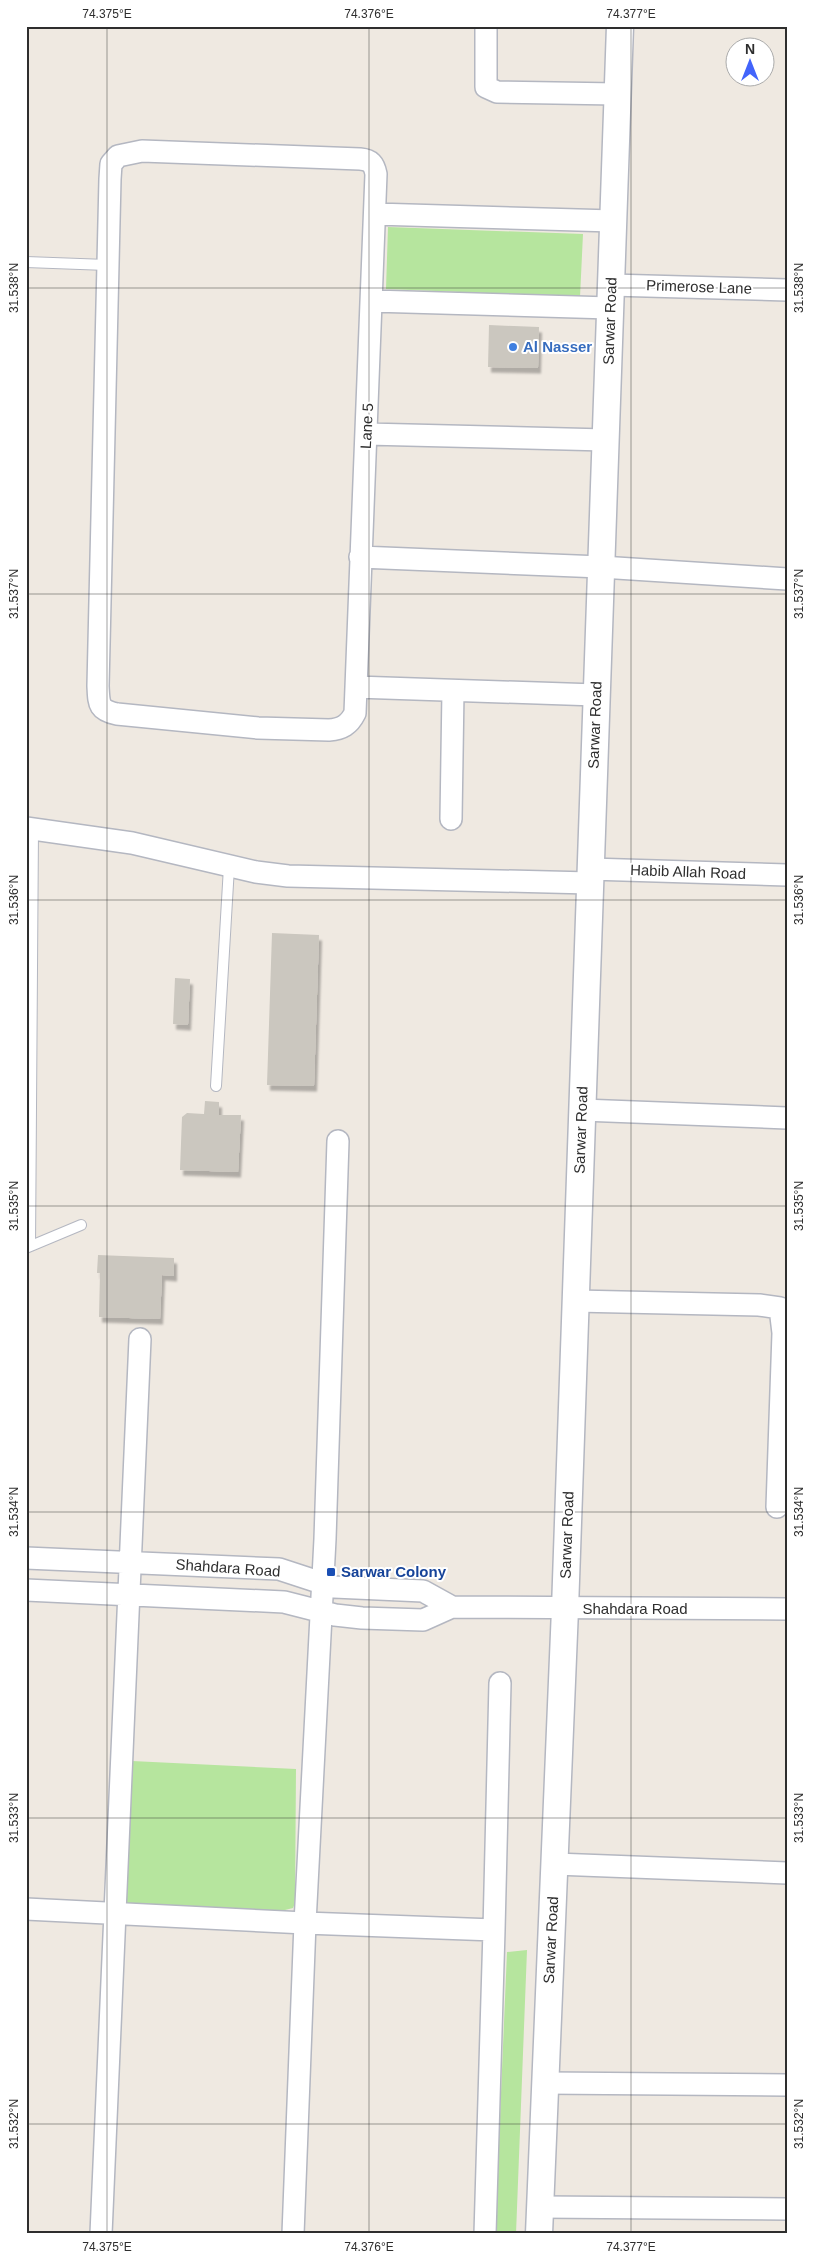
<svg xmlns="http://www.w3.org/2000/svg" width="813" height="2260" font-family="Helvetica,sans-serif">
  <style>
    .green { fill: #b6e59e }
    .building { fill: #cbc7bf; filter: url(#shadow) }
    .lines { fill: none; stroke-linecap: round; stroke-linejoin: round }
    .service-casing { stroke: #b4b7c1; stroke-width: 12 }
    .minor-casing { stroke: #b4b7c1; stroke-width: 24 }
    .tertiary-casing { stroke: #b4b7c1; stroke-width: 29 }
    .service { stroke: #fff; stroke-width: 10 }
    .minor { stroke: #fff; stroke-width: 21 }
    .tertiary { stroke: #fff; stroke-width: 26 }
    .ticks { fill: none; stroke: #2e2e2e; stroke-width: 1; stroke-opacity: 0.45 }
    .shop-dot { fill: #3f7fe0; stroke: #fff; stroke-width: 2 }
    .transit-dot { fill: #1a4fb4; stroke: #fff; stroke-width: 2 }
    .labels { text-anchor: middle; stroke-width: 4; stroke-linejoin: round; paint-order: stroke }
    .street-label { font-size: 15px; fill: #2e2e2e; stroke: #fff }
    .shop-label { font-size: 15px; font-weight: bold; fill: #366cbe; stroke: #fff; text-anchor: start }
    .transit-label { font-size: 15px; font-weight: bold; fill: #164399; stroke: #fff; text-anchor: start }
    .neatline { fill: none; stroke: #2e2e2e; stroke-width: 2 }
    .ticks-label { font-size: 12px; text-anchor: middle; fill: #2e2e2e }
  </style>
  <defs>
    <filter id="shadow"><feDropShadow dx="3" dy="5.5" stdDeviation="1" flood-color="#0004"/></filter>
  </defs>
  <rect width="100%" height="100%" fill="#efe9e1"/>
  <path class="green" d="M388,227L583,234L580,297L386,289Z
    M132,1761L296,1769L295,1903L293,1908L281,1911L131,1906L123,1901Z
    M527,1950L516,2234H495L507,1952Z"/>
  <path class="building" d="M489,325L539,327L538,368L488,367Z
    M272,933L319,935L314,1086L267,1085Z
    M175,978L190,979L188,1025L173,1024Z
    M205,1101L219,1102V1115H241L238,1172L180,1170L182,1117L187,1113L204,1114Z
    M98,1255L174,1258V1276L162,1275L160,1319L99,1317L100,1273H97Z"/>
  <g class="lines">
    <defs>
      <path id="service" d="M26,262L107,265
        M216,1086L229,867
        M30,1246L33,829
        M26,1248L81,1225"/>
      <path id="minor" d="M486,26V87L497,92L617,94
        M142,151L360,159C371,160 374,164 376,174L355,713C349,725 342,729 329,730L258,728L117,714C98,710 99,704 98,686L110,179L111,164L118,156Z
        M375,214L613,221
        M611,285L787,290
        M372,301L610,308
        M367,434L605,440
        M360,557L601,567L787,579
        M356,687L596,695
        M451,819L453,691
        M26,828L132,843L256,872L288,876L590,883
        M590,869L787,875
        M582,1110L787,1118
        M575,1301L759,1305L780,1308L783,1333L777,1507
        M26,1558L279,1569L334,1587L423,1591L452,1607
        M26,1590L284,1602L335,1615L362,1618L423,1620L452,1607L787,1609
        M555,1864L787,1873
        M26,1909L305,1923L494,1930L500,1683
        M544,2083L787,2085
        M540,2207L787,2209
        M101,2234L140,1339
        M293,2234L305,1923L325,1539L338,1141
        M485,2234L494,1930"/>
      <path id="tertiary" d="M539,2234L565,1609L620,26"/>
    </defs>
    <use href="#service" class="service-casing"/>
    <use href="#minor" class="minor-casing"/>
    <use href="#tertiary" class="tertiary-casing"/>
    <use href="#service" class="service"/>
    <use href="#minor" class="minor"/>
    <use href="#tertiary" class="tertiary"/>
  </g>
  <path class="ticks" d="M107,26V2234M369,26V2234M631,26V2234M26,288H787M26,594H787M26,900H787M26,1206H787M26,1512H787M26,1818H787M26,2124H787"/>
  <circle class="shop-dot" cx="513" cy="347" r="5"/>
  <rect class="transit-dot" x="326" y="1567" width="10" height="10" rx="2.5"/>
  <g class="labels">
    <g class="street-label">
      <text transform="translate(699 287) rotate(2)" y="5">Primerose Lane</text>
      <text transform="translate(610 321) rotate(-88)" y="5">Sarwar Road</text>
      <text transform="translate(367 426) rotate(-87)" y="5">Lane 5</text>
      <text transform="translate(595 725) rotate(-88)" y="5">Sarwar Road</text>
      <text transform="translate(688 872) rotate(2)" y="5">Habib Allah Road</text>
      <text transform="translate(581 1130) rotate(-88)" y="5">Sarwar Road</text>
      <text transform="translate(567 1535) rotate(-88)" y="5">Sarwar Road</text>
      <text transform="translate(228 1568) rotate(4)" y="5">Shahdara Road</text>
      <text x="635" y="1614">Shahdara Road</text>
      <text transform="translate(551 1940) rotate(-87)" y="5">Sarwar Road</text>
    </g>
    <g class="shop-label">
      <text x="523" y="352">Al Nasser</text>
    </g>
    <g class="transit-label">
      <text x="341" y="1577">Sarwar Colony</text>
    </g>
  </g>
  <rect width="813" height="2260" fill="none" stroke="#ffffff" stroke-width="55"/>
  <g transform="translate(750 62)"><circle r="24" fill="#ffffff" stroke="#ababab"/>
  <path d="M0-4L9 19L0 12L-9 19Z" fill="#4264fb"/>
  <text y="-8" font-size="14" font-weight="bold" text-anchor="middle" fill="#2e2e2e">N</text>
  </g>
  <rect x="28" y="28" width="758" height="2204" class="neatline"/>
  <g class="ticks-label">
    <text x="107" y="18">74.375°E</text>
    <text x="369" y="18">74.376°E</text>
    <text x="631" y="18">74.377°E</text>
    <text transform="translate(14 288) rotate(-90)" y="4">31.538°N</text>
    <text transform="translate(799 288) rotate(-90)" y="4">31.538°N</text>
    <text transform="translate(14 594) rotate(-90)" y="4">31.537°N</text>
    <text transform="translate(799 594) rotate(-90)" y="4">31.537°N</text>
    <text transform="translate(14 900) rotate(-90)" y="4">31.536°N</text>
    <text transform="translate(799 900) rotate(-90)" y="4">31.536°N</text>
    <text transform="translate(14 1206) rotate(-90)" y="4">31.535°N</text>
    <text transform="translate(799 1206) rotate(-90)" y="4">31.535°N</text>
    <text transform="translate(14 1512) rotate(-90)" y="4">31.534°N</text>
    <text transform="translate(799 1512) rotate(-90)" y="4">31.534°N</text>
    <text transform="translate(14 1818) rotate(-90)" y="4">31.533°N</text>
    <text transform="translate(799 1818) rotate(-90)" y="4">31.533°N</text>
    <text transform="translate(14 2124) rotate(-90)" y="4">31.532°N</text>
    <text transform="translate(799 2124) rotate(-90)" y="4">31.532°N</text>
    <text x="107" y="2251">74.375°E</text>
    <text x="369" y="2251">74.376°E</text>
    <text x="631" y="2251">74.377°E</text>
  </g>
</svg>
